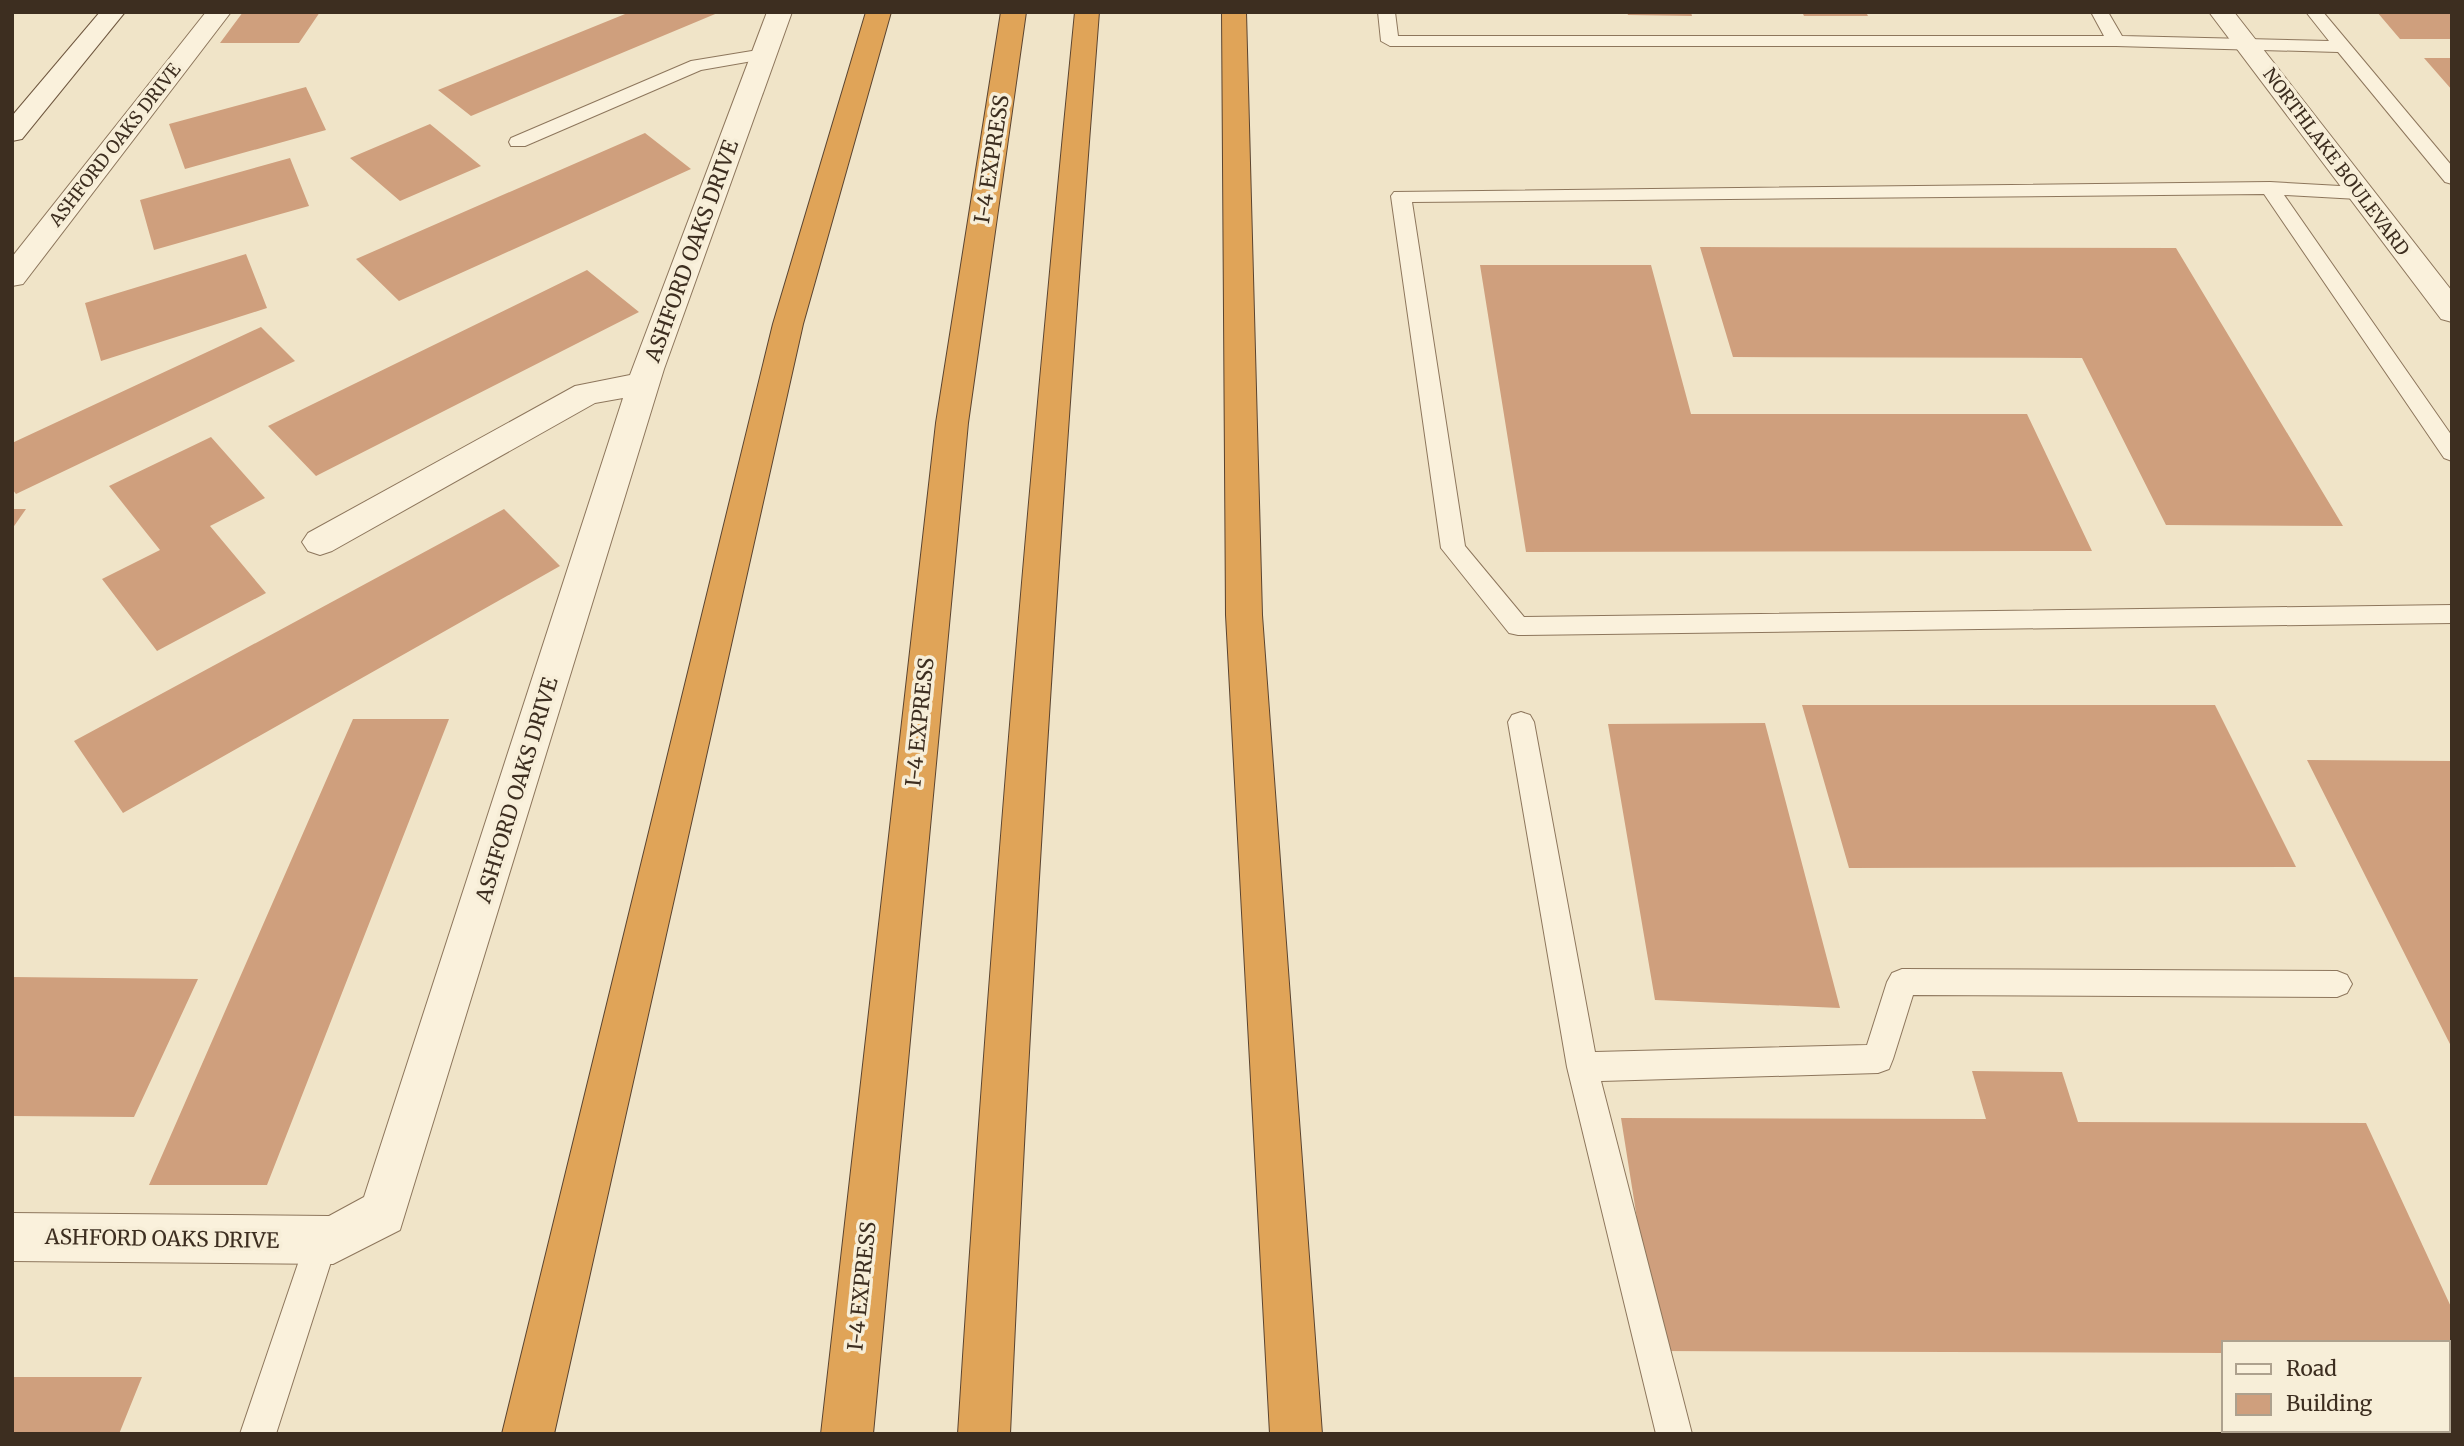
<svg xmlns="http://www.w3.org/2000/svg" width="2464" height="1446" font-family="Merriweather,serif">
  <style>
    .building { fill: #cf9f7d }
    .lines { fill: none; stroke-linecap: round; stroke-linejoin: round }
    .lane-casing { stroke: #8d765c; stroke-width: 2 }
    .street-casing { stroke: #8d765c; stroke-width: 2 }
    .secondary-casing { stroke: #6f573f; stroke-width: 2 }
    .highway-casing { stroke: #5b4430; stroke-width: 2 }
    .lane { fill: #faf1dc; fill-rule: evenodd }
    .street { fill: #faf1dc; fill-rule: evenodd }
    .secondary { fill: #faf1dc; fill-rule: evenodd }
    .highway { fill: #e0a458; fill-rule: evenodd }
    .labels { text-anchor: middle; stroke-width: 7; stroke-linejoin: round; paint-order: stroke }
    .far-street-label { font-size: 18px; fill: #3d2e20; stroke: #f7eed8 }
    .street-label { font-size: 21px; fill: #3d2e20; stroke: #f7eed8 }
  </style>
  <rect width="100%" height="100%" fill="#f0e4c8"/>
  <path class="building" d="M243,12H320L299,43H220Z
    M630,12H720L471,116L438,90Z
    M1627,12H1691L1692,16L1628,15Z
    M1802,12H1866L1868,16H1804Z
    M2377,12H2452V39H2400Z
    M2424,58H2452V90Z
    M306,87L326,130L185,169L169,124Z
    M430,124L481,166L400,201L350,158Z
    M645,133L691,169L399,301L356,259Z
    M290,158L309,206L154,250L140,200Z
    M1700,247L2176,248L2343,526L2166,525L2082,358L1733,357Z
    M246,254L267,308L101,361L85,303Z
    M1480,265H1651L1691,414H2027L2092,551L1526,552Z
    M587,270L639,312L316,476L268,426Z
    M261,327L295,361L16,494L12,489V443Z
    M211,437L265,498L210,526L266,593L157,651L102,579L160,550L109,486Z
    M12,509H26L12,529Z
    M504,509L560,566L123,813L74,741Z
    M1802,705H2215L2296,867L1849,868Z
    M353,719H449L267,1185H149Z
    M1765,723L1840,1008L1655,1000L1608,724Z
    M2307,760L2452,761V1048Z
    M12,977L198,979L134,1117L12,1116Z
    M1972,1071L2062,1072L2078,1122L2366,1123L2452,1309V1354H2448V1343H2224V1353L1658,1351L1621,1118L1986,1119Z
    M12,1377H142L119,1434H12Z"/>
  <g class="lines">
    <defs>
      <path id="lane" d="M1378,12H1395L1398,36H2104L2091,12H2108L2122,36L2329,41L2306,12H2323L2452,166V184L2445,182L2338,52L2116,46H1390L1381,41Z
        M764,49L773,54L770,58L701,70L525,146H511L509,142L511,138L691,61Z
        M2270,182L2358,187L2368,193L2358,199L2284,195L2452,436V461L2444,458L2264,194L1412,202L1465,546L1524,617L2452,605V623L1518,635L1509,633L1441,548L1391,196L1394,192Z
        M1521,712L1530,715L1534,722L1595,1052L1867,1045L1887,982L1892,973L1902,969L2337,971L2347,975L2352,984L2347,993L2337,997L1913,995L1893,1059L1889,1069L1878,1073L1601,1081L1692,1434H1656L1567,1067L1508,722L1512,715Z
        M322,1224L334,1228L338,1240L276,1434H240L306,1240L310,1228Z"/>
      <path id="street" d="M206,12H231L23,284L12,286V257Z
        M767,12H792L664,369L400,1230L333,1264L12,1261V1213L329,1216L364,1197L623,398L595,403L332,551L320,555L308,551L302,542L308,533L575,386L630,375Z
        M2209,12H2234L2452,291V322L2441,319Z"/>
      <path id="secondary" d="M100,12H125L22,139L12,141V116Z"/>
      <path id="highway" d="M866,12H891L803,324L554,1434H502L773,324Z
        M1001,12H1026L968,423L873,1434H821L936,423Z
        M1075,12H1099C1062,486 1031,959 1010,1434H958C988,959 1028,486 1075,12Z
        M1222,12H1246L1262,615L1322,1434H1270L1226,615Z"/>
    </defs>
    <use href="#lane" class="lane-casing"/>
    <use href="#street" class="street-casing"/>
    <use href="#secondary" class="secondary-casing"/>
    <use href="#highway" class="highway-casing"/>
    <use href="#lane" class="lane"/>
    <use href="#street" class="street"/>
    <use href="#secondary" class="secondary"/>
    <use href="#highway" class="highway"/>
  </g>
  <g class="labels">
    <g class="far-street-label">
      <text transform="translate(115 145) rotate(-52)" y="6">ASHFORD OAKS DRIVE</text>
      <text transform="translate(2336 162) rotate(53)" y="6">NORTHLAKE BOULEVARD</text>
    </g>
    <g class="street-label">
      <text transform="translate(992 159) rotate(-81)" y="7">I-4 EXPRESS</text>
      <text transform="translate(692 251) rotate(-70)" y="7">ASHFORD OAKS DRIVE</text>
      <text transform="translate(920 722) rotate(-84)" y="7">I-4 EXPRESS</text>
      <text transform="translate(517 790) rotate(-73)" y="7">ASHFORD OAKS DRIVE</text>
      <text transform="translate(162 1239) rotate(1)" y="7">ASHFORD OAKS DRIVE</text>
      <text transform="translate(862 1286) rotate(-84)" y="7">I-4 EXPRESS</text>
    </g>
  </g>
  <rect width="2464" height="1446" fill="none" stroke="#3d2e20" stroke-width="28"/>
  <rect x="2222" y="1341" width="228" height="91" fill="#f7eed8" stroke="#ada18e" stroke-width="2"/>
  <rect x="2236" y="1364" width="35" height="10" fill="#faf1dc" stroke="#ada18e" stroke-width="2"/>
  <text x="2286" y="1376" font-size="21" fill="#3d2e20">Road</text>
  <rect x="2236" y="1394" width="35" height="21" fill="#cf9f7d" stroke="#ada18e" stroke-width="2"/>
  <text x="2286" y="1411" font-size="21" fill="#3d2e20">Building</text>
</svg>
